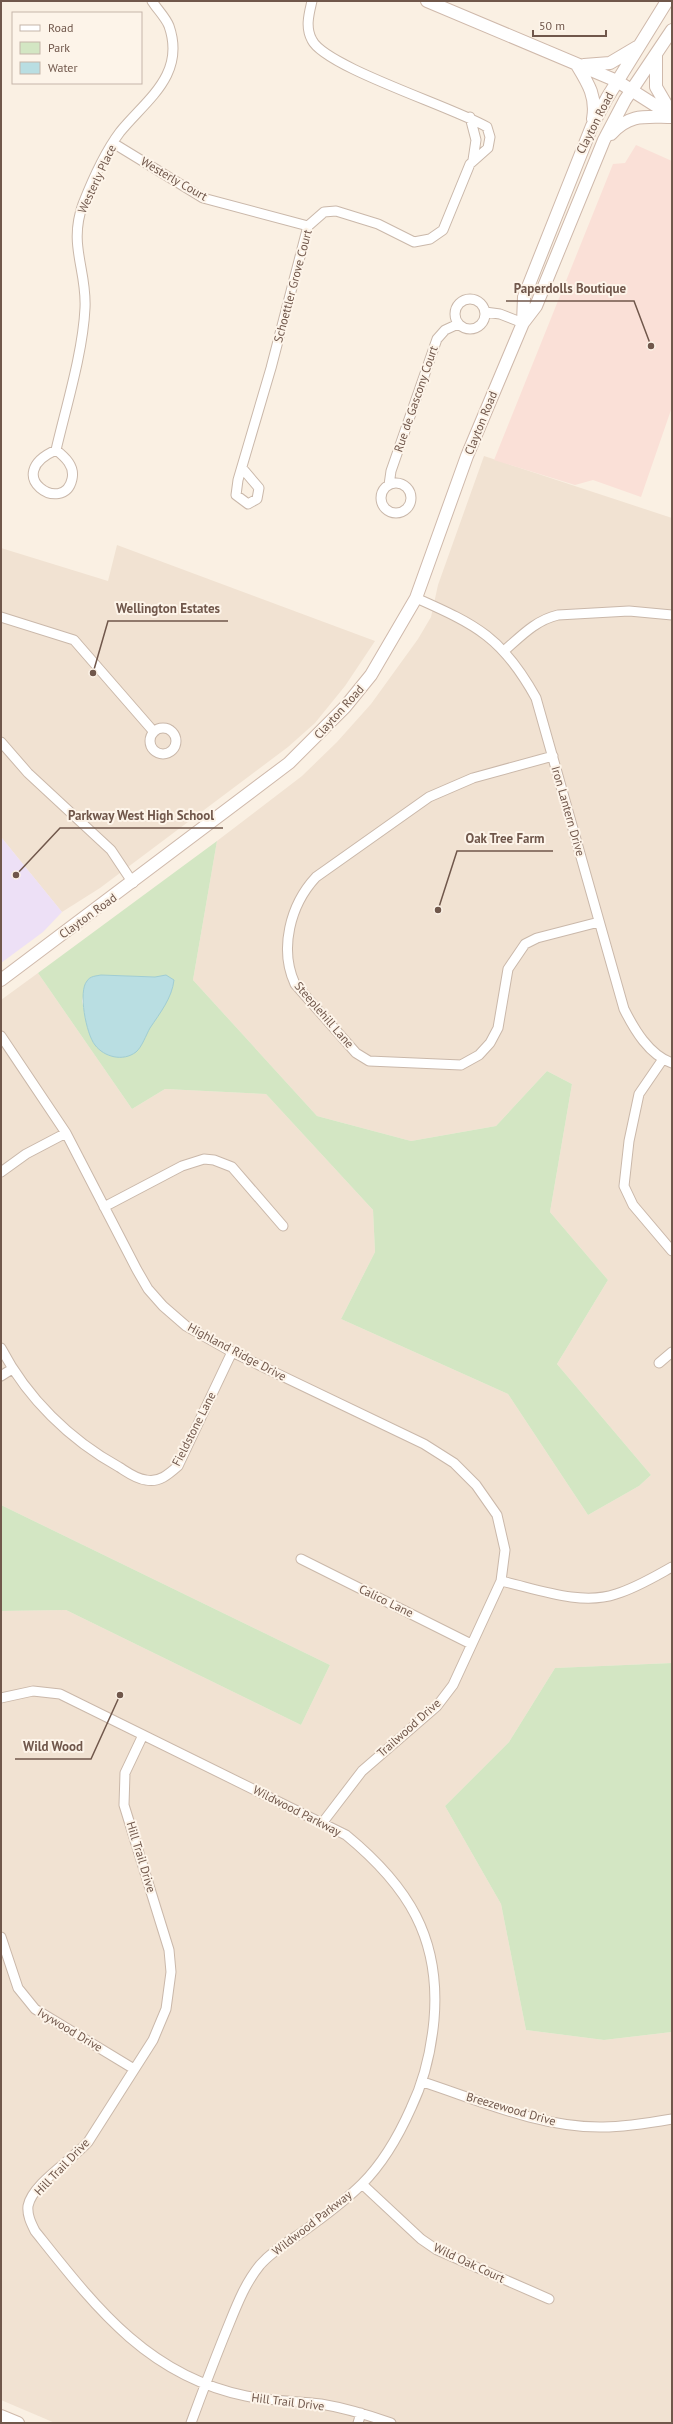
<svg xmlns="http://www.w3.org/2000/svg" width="673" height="2424" font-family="'PT Sans',sans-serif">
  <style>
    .residential { fill: #f1e2d2 }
    .commercial { fill: #fae0d7 }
    .education { fill: #ede0f6 }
    .green { fill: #d3e6c3; fill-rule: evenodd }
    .water { fill: #b9dee2; stroke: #a0cdd3 }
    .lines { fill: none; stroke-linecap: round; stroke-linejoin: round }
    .street-casing { stroke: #cab8aa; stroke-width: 11 }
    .secondary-casing { stroke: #cfb9ab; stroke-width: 14 }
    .street { stroke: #fff; stroke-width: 9 }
    .secondary { stroke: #fff; stroke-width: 12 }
    .labels { text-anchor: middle; stroke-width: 4; stroke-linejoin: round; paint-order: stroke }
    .street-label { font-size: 12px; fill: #70574b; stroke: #fdf4e9 }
    .leader { fill: none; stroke: #70574b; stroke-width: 1.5 }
    .callout-dot { fill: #70574b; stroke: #fdf4e9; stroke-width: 1.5 }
    .callout-label { font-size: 13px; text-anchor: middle; font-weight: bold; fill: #70574b; stroke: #fdf4e9; stroke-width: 4; stroke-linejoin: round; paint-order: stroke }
  </style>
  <rect width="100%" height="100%" fill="#faf0e3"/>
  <path class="residential" d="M484,456L672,518V1663L555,1668L509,1742L445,1806L501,1904L526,2030L604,2040L672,2032V2423H55L1,2400V1611L66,1610L301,1725L330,1665L1,1505V1000L38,973L132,1109L165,1089L266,1094L373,1210L375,1252L341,1319L508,1394L588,1515L639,1486L651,1475L557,1364L608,1280L550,1212L572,1084L547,1071L496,1126L411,1141L317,1116L193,980L217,841L302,776L337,742L371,704L418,639L431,617L438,585Z
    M117,545L375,641L345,686L315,723L288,747L100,888L62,912L1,837V548L108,581Z"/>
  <path class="commercial" d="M636,145L672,161V407L641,497L593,480L575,485L494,460L613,164L625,163Z"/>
  <path class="education" d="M1,837L62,912L43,932L1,963Z"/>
  <path class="green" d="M217,841L193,980L317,1116L411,1141L496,1126L547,1071L572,1084L550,1212L608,1280L557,1364L651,1475L639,1486L588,1515L508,1394L341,1319L375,1252L373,1210L266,1094L165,1089L132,1109L38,973ZM101,975L155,977L88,1029L82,1001L86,982Z
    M1,1505L330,1665L301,1725L66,1610L1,1611Z
    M672,1663V2032L604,2040L526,2030L501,1904L445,1806L509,1742L555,1668Z"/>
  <path class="water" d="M101,975L155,977L166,975L174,980C172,998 160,1013 150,1028C146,1035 142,1047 136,1052C123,1062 104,1057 95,1045C86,1034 78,991 87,981C90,976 96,976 101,975Z"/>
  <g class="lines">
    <defs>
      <path id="street" d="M470,117L476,140L473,160
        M113,143L203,198L308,226
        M455 314a15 15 0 1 1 30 0a15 15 0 1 1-30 0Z
        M485,312L500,314L523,323
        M56,450C66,407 83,352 85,308C87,270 68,245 83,204C92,181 105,152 120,132C146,100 186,75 169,26C166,18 157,9 152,1
        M56,450C65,457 75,466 72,479C64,516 0,475 56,450Z
        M242,468L259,488L257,499L248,504L236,495L238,480L271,368L308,226L324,212L336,211L378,224L414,242L430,239L443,230L470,164L488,148L490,137L487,127C453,107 325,67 312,40C305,27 309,14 312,1
        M381 498a15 15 0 1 1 30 0a15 15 0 1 1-30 0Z
        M389,485L391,471L437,339L445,330L458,324
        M416,598C477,625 503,638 536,698L624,1009C634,1029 649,1055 672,1063
        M1,617L74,640L154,732
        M504,651C521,636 536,620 558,615L629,611L672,615
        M150 741a13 13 0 1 1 26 0a13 13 0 1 1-26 0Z
        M1,742L28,773L111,850L133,883
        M553,756L473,778L429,797L316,877C290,905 279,949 295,984L356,1053L369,1061L461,1065L479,1055L490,1043L498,1028L508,969L525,944L537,938L599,922
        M1,1036L66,1133L137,1270L148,1289L163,1306L186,1326L232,1352L424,1444L454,1463L476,1485L497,1515L505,1550L501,1581L453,1685L437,1706L362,1771L323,1822
        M663,1059L639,1094L629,1141L624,1186L633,1205L672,1251
        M1,1172L26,1154L66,1133
        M104,1207L182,1166L204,1159L214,1160L232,1167L283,1226
        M1,1348C27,1398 70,1440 119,1467C127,1472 136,1479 146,1480C159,1483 169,1474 178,1466L232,1352
        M659,1363L672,1352
        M1,1376L12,1369
        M301,1559L471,1644
        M501,1581C537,1589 581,1606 616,1594C636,1588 654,1577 672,1567
        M1,1698L33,1691L60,1694L346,1835C408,1886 441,1938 434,2020C431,2052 425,2079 411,2108C399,2135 383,2163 362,2184C344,2202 324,2216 304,2231C288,2242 272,2251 260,2265C243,2286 235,2310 225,2334C213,2364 202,2393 191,2423
        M143,1735L125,1773L124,1805L169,1950L171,1972L166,2009L153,2040L88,2142C72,2160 32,2184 28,2206C27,2215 31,2223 35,2231C94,2305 147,2376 246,2396C270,2401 296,2401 321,2404C345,2408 368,2415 391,2423
        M1,1937L18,1988L35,2009L134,2069
        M423,2082C481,2101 541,2128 603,2127C626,2127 649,2123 672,2119
        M362,2184L421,2239L437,2250L549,2299
        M358,2423L361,2413"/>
      <path id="secondary" d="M427,1L617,81L672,116
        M656,56V87L670,111
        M577,65C588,83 597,97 593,119
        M584,65L610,63L637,47
        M611,134C630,113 646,117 672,117
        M523,323L524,297L592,126L607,98L667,1
        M1,980L289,763L345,707L371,675L416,598L467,456L523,323L536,306L604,140L625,100L672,30
        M1,2416L18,2423"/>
    </defs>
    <use href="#street" class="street-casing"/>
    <use href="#secondary" class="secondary-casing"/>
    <use href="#street" class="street"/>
    <use href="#secondary" class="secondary"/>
  </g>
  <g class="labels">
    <g class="street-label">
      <text transform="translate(595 123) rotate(-63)" y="4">Clayton Road</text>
      <text transform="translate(97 179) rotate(-65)" y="4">Westerly Place</text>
      <text transform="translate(174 179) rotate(30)" y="4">Westerly Court</text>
      <text transform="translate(293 286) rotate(-75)" y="4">Schoettler Grove Court</text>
      <text transform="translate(416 399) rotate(-71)" y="4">Rue de Gascony Court</text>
      <text transform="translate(481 423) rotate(-68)" y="4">Clayton Road</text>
      <text transform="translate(339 712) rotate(-48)" y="4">Clayton Road</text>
      <text transform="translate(568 811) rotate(74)" y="4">Iron Lantern Drive</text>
      <text transform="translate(88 916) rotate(-36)" y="4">Clayton Road</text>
      <text transform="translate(324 1015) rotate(49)" y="4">Steeplehill Lane</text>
      <text transform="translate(237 1352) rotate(28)" y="4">Highland Ridge Drive</text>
      <text transform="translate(194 1429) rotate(-63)" y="4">Fieldstone Lane</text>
      <text transform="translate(386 1601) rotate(26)" y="4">Calico Lane</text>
      <text transform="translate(409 1728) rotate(-42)" y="4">Trailwood Drive</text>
      <text transform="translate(297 1811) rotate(27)" y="4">Wildwood Parkway</text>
      <text transform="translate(141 1857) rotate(73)" y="4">Hill Trail Drive</text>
      <text transform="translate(70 2030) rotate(31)" y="4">Ivywood Drive</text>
      <text transform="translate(511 2109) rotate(16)" y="4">Breezewood Drive</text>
      <text transform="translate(62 2167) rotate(-46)" y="4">Hill Trail Drive</text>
      <text transform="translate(312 2223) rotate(-38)" y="4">Wildwood Parkway</text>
      <text transform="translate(469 2263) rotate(25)" y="4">Wild Oak Court</text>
      <text transform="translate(288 2402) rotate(7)" y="4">Hill Trail Drive</text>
    </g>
  </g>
  <path class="leader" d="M651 346L634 301H506M93 673L108 621H228M16 875L60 828H223M438 910L457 851H553M120 1695L91 1759H15"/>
  <g class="callout-dot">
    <circle cx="651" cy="346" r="4"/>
    <circle cx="93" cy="673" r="4"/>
    <circle cx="16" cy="875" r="4"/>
    <circle cx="438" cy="910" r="4"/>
    <circle cx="120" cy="1695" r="4"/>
  </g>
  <g class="callout-label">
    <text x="570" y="293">Paperdolls Boutique</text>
    <text x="168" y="613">Wellington Estates</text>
    <text x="141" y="820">Parkway West High School</text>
    <text x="505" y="843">Oak Tree Farm</text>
    <text x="53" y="1751">Wild Wood</text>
  </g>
  <rect width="673" height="2424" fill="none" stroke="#70574b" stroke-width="4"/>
  <rect x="12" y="12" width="130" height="72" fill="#fdf4e9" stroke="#c5b5aa"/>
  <rect x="20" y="25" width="20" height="6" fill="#ffffff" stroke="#c5b5aa"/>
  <text x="48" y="32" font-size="12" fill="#70574b">Road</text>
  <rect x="20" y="42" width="20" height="12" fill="#d3e6c3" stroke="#c5b5aa"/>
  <text x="48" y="52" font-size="12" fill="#70574b">Park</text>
  <rect x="20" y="62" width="20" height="12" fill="#b9dee2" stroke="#c5b5aa"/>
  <text x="48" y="72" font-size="12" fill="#70574b">Water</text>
  <path d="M533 30v6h73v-6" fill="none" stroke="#70574b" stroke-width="2"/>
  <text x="539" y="30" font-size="12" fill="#70574b" stroke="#fdf4e9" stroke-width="3" paint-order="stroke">50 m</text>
</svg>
